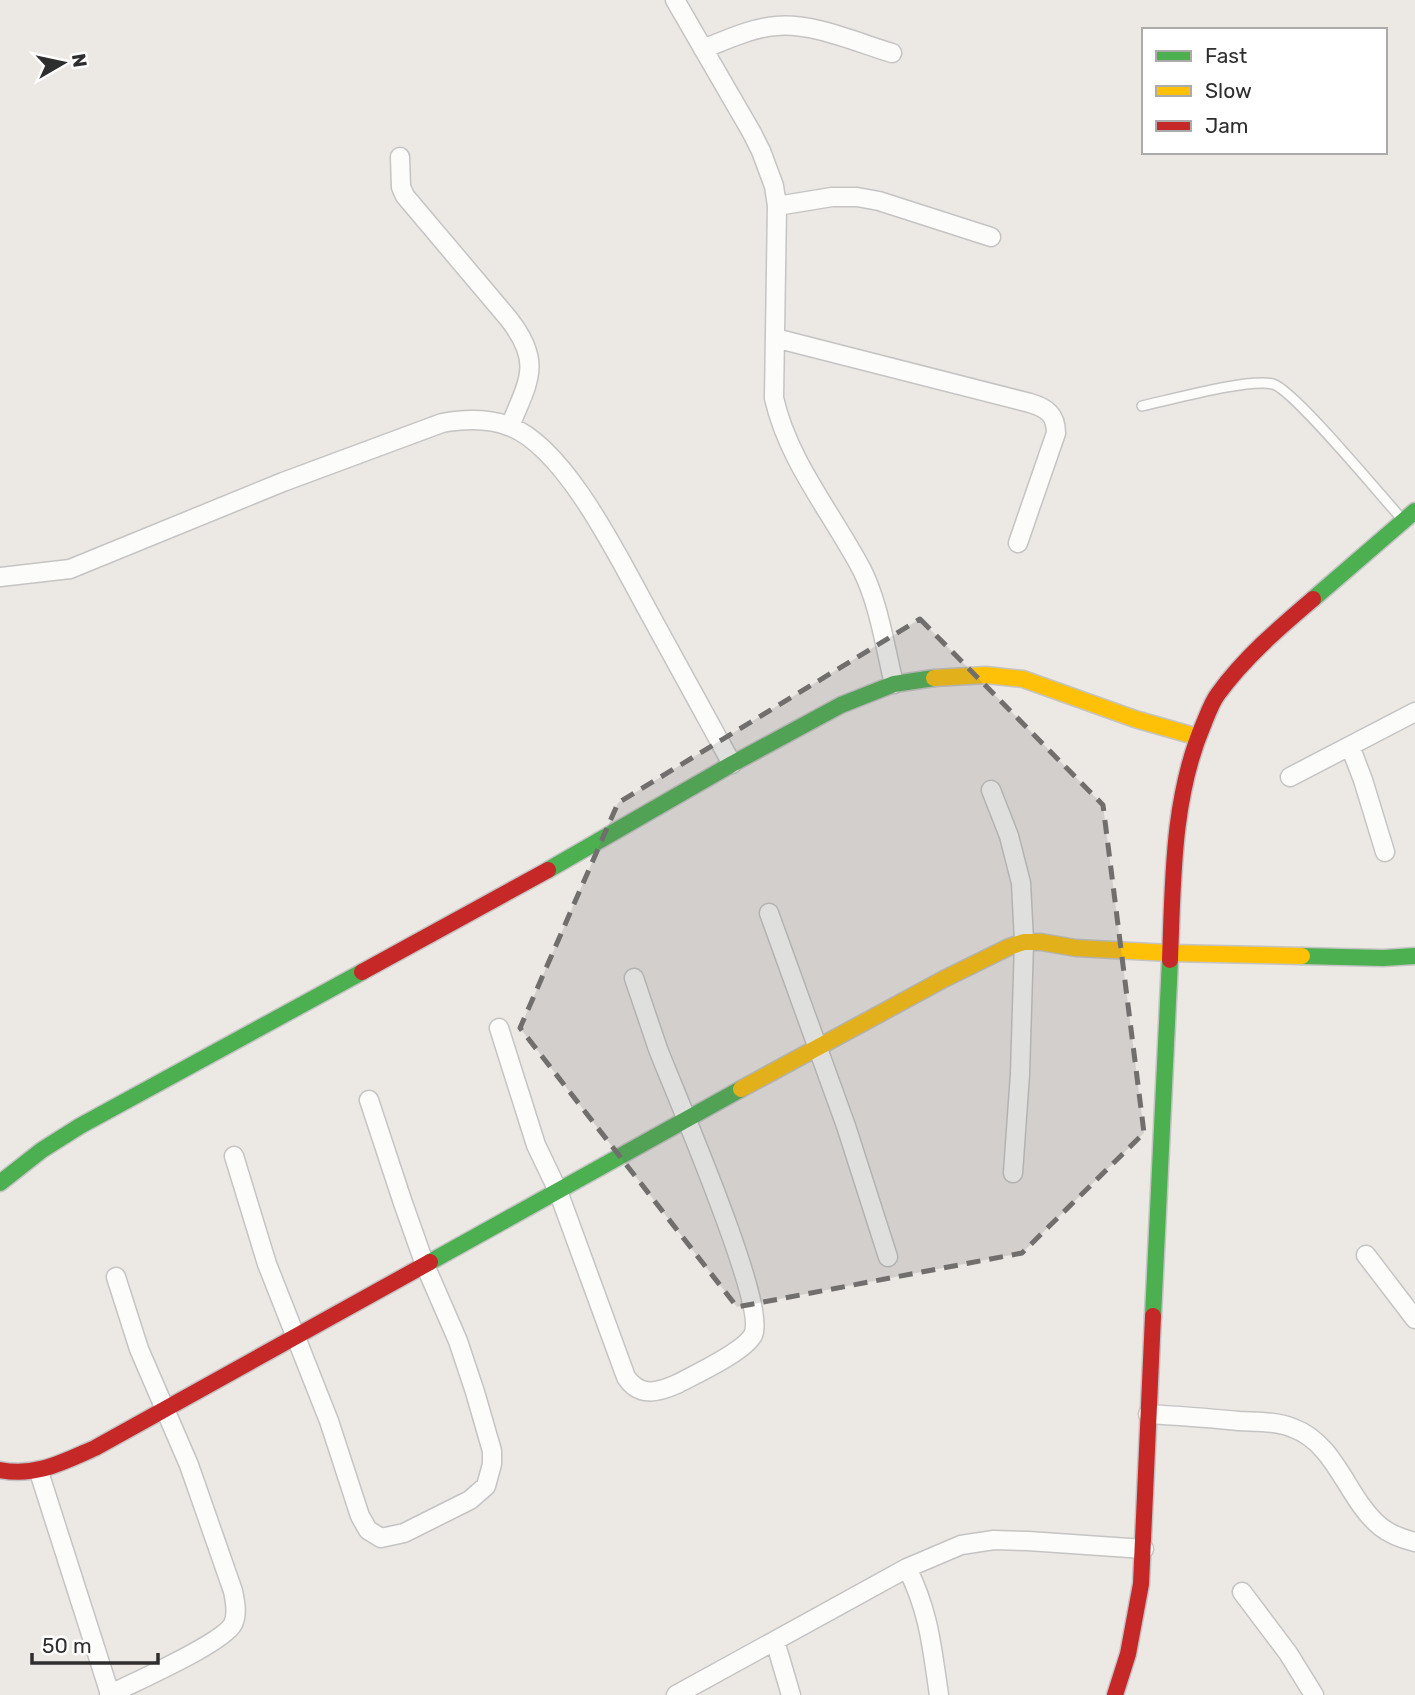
<svg xmlns="http://www.w3.org/2000/svg" width="1415" height="1695" font-family="Rubik,sans-serif">
  <style>
    .lines { fill: none; stroke-linecap: round; stroke-linejoin: round }
    .lane-casing { stroke: #c5c4c5; stroke-width: 12 }
    .street-casing { stroke: #c5c4c5; stroke-width: 21 }
    .fast-casing { stroke: #c5c4c5; stroke-width: 19 }
    .slow-casing { stroke: #c5c4c5; stroke-width: 19 }
    .jam-casing { stroke: #c5c4c5; stroke-width: 19 }
    .lane { stroke: #fcfcfb; stroke-width: 9 }
    .street { stroke: #fcfcfb; stroke-width: 18 }
    .fast { stroke: #4caf50; stroke-width: 16 }
    .slow { stroke: #ffc107; stroke-width: 16 }
    .jam { stroke: #c62828; stroke-width: 16 }
    .marked { fill: #706f6e; fill-opacity: 0.2; stroke: #706f6e; stroke-width: 5; stroke-dasharray: 14 9; stroke-linejoin: round }
  </style>
  <rect width="100%" height="100%" fill="#ece8e4"/>
  <g class="lines">
    <defs>
      <path id="lane" d="M1142,406C1170,400 1248,378 1273,384C1294,390 1381,496 1402,519"/>
      <path id="street" d="M675,0L752,133L761,151L774,186L777,206L774,398C788,461 832,513 862,570C879,604 885,647 894,684
        M703,49C726,40 751,28 776,26C811,22 858,43 892,53
        M400,157L401,187L405,196L508,318C543,362 529,380 510,426
        M777,206L832,197H857L879,201L991,237
        M775,338L1030,403C1047,408 1056,415 1056,433L1018,543
        M0,577L70,569L283,482L442,423C464,419 489,418 511,427C566,449 619,558 647,609C675,661 704,712 732,764
        M1350,746L1363,780L1385,852
        M1290,777L1415,712
        M991,790L1009,836L1021,883L1024,942L1020,1074L1013,1173
        M769,913L846,1126L888,1257
        M499,1028L536,1145L558,1191L626,1377C639,1397 657,1393 677,1384C694,1375 744,1352 753,1335C768,1305 674,1091 658,1049C650,1025 642,1001 634,978
        M234,1156L267,1264L329,1421L360,1516L368,1530L381,1538L404,1533L470,1500L486,1486L492,1464V1451L475,1392L458,1341L425,1265L403,1203L369,1100
        M1366,1255L1415,1319
        M1148,1414C1178,1416 1209,1418 1239,1421C1257,1422 1276,1421 1293,1428C1337,1444 1347,1500 1381,1527C1391,1535 1403,1539 1415,1542
        M39,1472L110,1694
        M907,1568C929,1611 932,1648 939,1695
        M1242,1592L1288,1653L1314,1695
        M775,1641L791,1695
        M109,1695C134,1682 222,1644 233,1624C238,1614 235,1601 233,1591L189,1465L139,1349L116,1277
        M676,1695L907,1568L961,1545L994,1540L1028,1541L1144,1549"/>
      <path id="fast" d="M1313,599L1415,511
        M548,870L732,764L841,705L894,684L934,678
        M1302,956L1383,958L1415,956
        M0,1183L42,1150L80,1126L362,972
        M430,1262L741,1089
        M1153,1316L1170,960"/>
      <path id="slow" d="M934,678L986,675L1023,679L1135,719L1198,737
        M741,1089L944,979L1009,947L1024,942H1041L1076,948L1170,953L1302,956"/>
      <path id="jam" d="M1170,960C1173,881 1172,797 1204,723C1208,713 1212,702 1218,694C1244,658 1279,628 1313,599
        M362,972L548,870
        M0,1470C36,1477 63,1462 95,1448L430,1262
        M1115,1695L1128,1654L1141,1584L1153,1316"/>
    </defs>
    <use href="#lane" class="lane-casing"/>
    <use href="#street" class="street-casing"/>
    <use href="#fast" class="fast-casing"/>
    <use href="#slow" class="slow-casing"/>
    <use href="#jam" class="jam-casing"/>
    <use href="#lane" class="lane"/>
    <use href="#street" class="street"/>
    <use href="#fast" class="fast"/>
    <use href="#slow" class="slow"/>
    <use href="#jam" class="jam"/>
  </g>
  <path class="marked" d="M920,619L1103,805L1144,1133L1022,1253L737,1307L520,1028L618,803Z"/>
  <rect x="1142" y="28" width="245" height="126" fill="#ffffff" stroke="#ababab" stroke-width="2"/>
  <rect x="1156" y="51" width="35" height="10" fill="#4caf50" stroke="#ababab" stroke-width="2"/>
  <text x="1205" y="63" font-size="21" fill="#2e2e2e">Fast</text>
  <rect x="1156" y="86" width="35" height="10" fill="#ffc107" stroke="#ababab" stroke-width="2"/>
  <text x="1205" y="98" font-size="21" fill="#2e2e2e">Slow</text>
  <rect x="1156" y="121" width="35" height="10" fill="#c62828" stroke="#ababab" stroke-width="2"/>
  <text x="1205" y="133" font-size="21" fill="#2e2e2e">Jam</text>
  <g transform="translate(63 63) rotate(81)" stroke="#ffffff" stroke-width="5" paint-order="stroke">
  <path d="M0-5L12 26L0 18L-12 26Z" fill="#2e2e2e"/>
  <text y="-10" font-size="19" font-weight="bold" text-anchor="middle" fill="#2e2e2e">N</text>
  </g>
  <path d="M32 1653v10h126v-10" fill="none" stroke="#2e2e2e" stroke-width="3.5"/>
  <text x="42" y="1653" font-size="21" fill="#2e2e2e" stroke="#ffffff" stroke-width="5" paint-order="stroke">50 m</text>
</svg>
